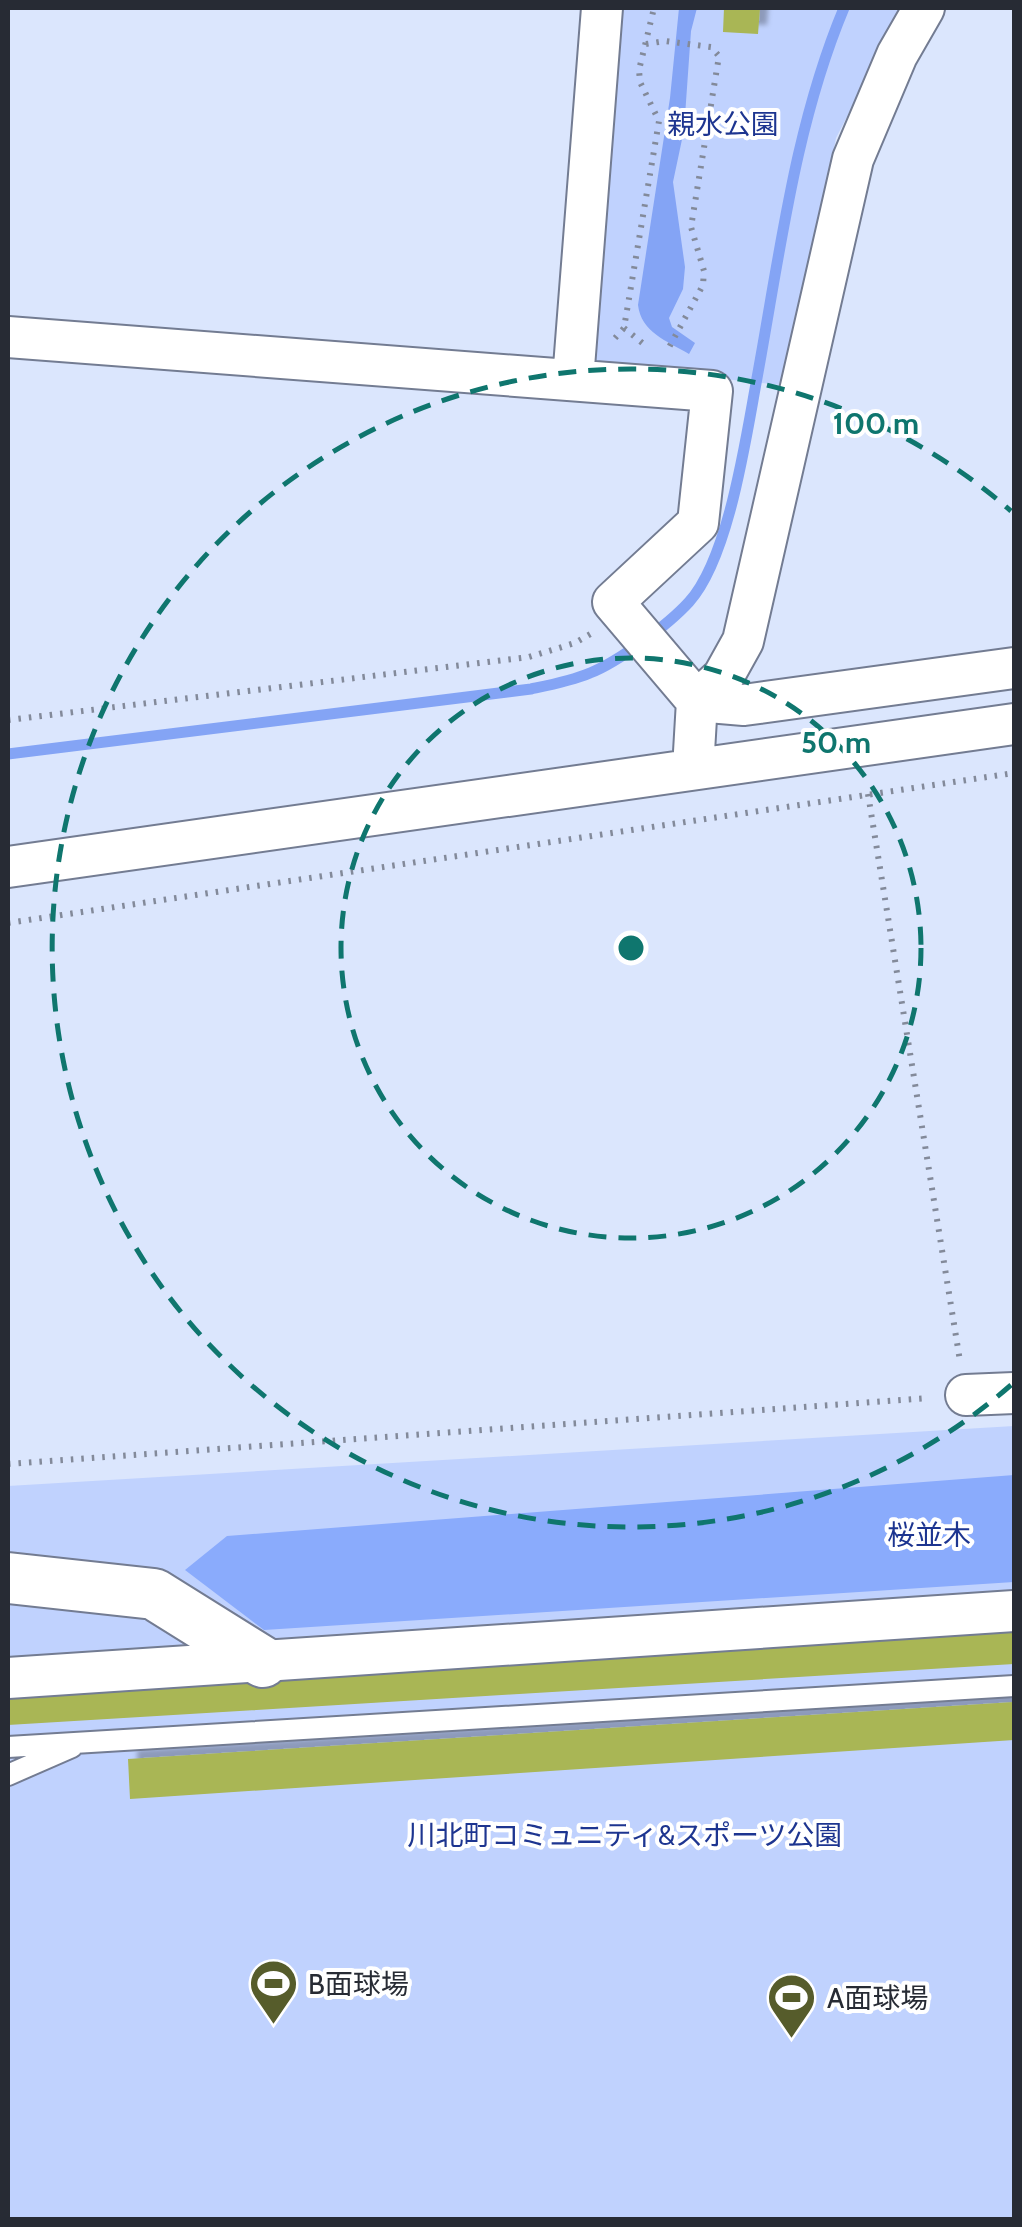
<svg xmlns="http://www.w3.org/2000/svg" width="1022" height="2227" font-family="Cabin,'Noto Sans JP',sans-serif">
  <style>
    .green { fill: #c0d2fe }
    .forest { fill: #8aabfc }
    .water { fill: #84a4f5 }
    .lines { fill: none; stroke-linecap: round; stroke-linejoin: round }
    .stream { stroke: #84a4f5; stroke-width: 11 }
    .building { fill: #a9b654; filter: url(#shadow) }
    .service-casing { stroke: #737c92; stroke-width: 24 }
    .minor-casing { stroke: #737c92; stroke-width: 44 }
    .tertiary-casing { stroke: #737c92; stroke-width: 54 }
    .path { stroke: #838a9a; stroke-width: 6; stroke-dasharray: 2.5 8; stroke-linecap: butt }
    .service { stroke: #fff; stroke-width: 20 }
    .minor { stroke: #fff; stroke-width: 40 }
    .tertiary { stroke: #fff; stroke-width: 50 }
    .ring { fill: none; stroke: #0f766e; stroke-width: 5; stroke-dasharray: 18 12 }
    .labels { text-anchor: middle; stroke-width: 8; stroke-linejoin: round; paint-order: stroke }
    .park-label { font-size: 28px; fill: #1d3590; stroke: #fff }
    .poi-label { font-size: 28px; fill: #272b34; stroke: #fff; text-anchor: start }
    .centre { fill: #0f766e; stroke: #fff; stroke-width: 5 }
    .ring-label { font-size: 30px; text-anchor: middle; font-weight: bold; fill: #0f766e; stroke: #fff; stroke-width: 8; stroke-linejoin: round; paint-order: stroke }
  </style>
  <defs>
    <filter id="shadow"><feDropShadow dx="9" dy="-9" stdDeviation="2.5" flood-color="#0004"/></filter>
  </defs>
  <rect width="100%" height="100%" fill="#dbe6fd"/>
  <path class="green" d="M619,8H903L836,138L789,386L593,365Z
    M1014,1426V2219H8V1486Z"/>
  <path class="forest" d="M1014,1475V1582L264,1630L185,1570L227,1536Z"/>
  <path class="water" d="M679,8H697L691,31L684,130L673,182L685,267L683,289L669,318L672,327L695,343L689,354C667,341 641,332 638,305L670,98Z"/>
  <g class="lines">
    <path class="stream" d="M8,754L531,689C550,685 571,681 590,673C618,662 668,625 689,602C729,558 746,437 757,378C780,253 795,125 844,8"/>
  </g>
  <path class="building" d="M724,8H760L758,34L723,32Z
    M1014,1629V1664L8,1725V1691Z
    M1014,1702V1740L130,1799L128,1759Z"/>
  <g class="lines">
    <defs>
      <path id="service" d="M8,1747L1014,1686
        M8,1775L72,1747"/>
      <path id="minor" d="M8,337L712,391L698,523L613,602L697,701L693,769
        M573,380L602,8
        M697,701L723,677L743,641L853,159L897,55L924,8
        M697,701L744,705L1014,668
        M8,867L1014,724
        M966,1395L1014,1393
        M8,1678L1014,1611"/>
      <path id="tertiary" d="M8,1578L154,1594L263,1662"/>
    </defs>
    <use href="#service" class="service-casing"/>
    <use href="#minor" class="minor-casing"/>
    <use href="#tertiary" class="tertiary-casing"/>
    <path class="path" d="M646,44L665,41L711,47L719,56L691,227L704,271L703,285L667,351
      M624,328L646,346
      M615,338L624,328L659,121L640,82L639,70L654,8
      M8,720L529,657L575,643L592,633
      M868,794L960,1361
      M8,923L1014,773
      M8,1464L928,1398"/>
    <use href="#service" class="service"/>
    <use href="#minor" class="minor"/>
    <use href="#tertiary" class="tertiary"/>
  </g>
  <g class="ring">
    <circle cx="631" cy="948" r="290"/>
    <path d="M1011 1385A579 579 0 1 1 1011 511"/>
  </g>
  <defs>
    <symbol id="stadium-pin" viewBox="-11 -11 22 30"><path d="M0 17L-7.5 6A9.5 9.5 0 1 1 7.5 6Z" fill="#565c2b" stroke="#fff"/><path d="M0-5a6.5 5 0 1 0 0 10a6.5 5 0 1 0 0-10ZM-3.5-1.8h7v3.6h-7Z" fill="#fff"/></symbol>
  </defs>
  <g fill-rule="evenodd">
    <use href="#stadium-pin" x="246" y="1956" width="55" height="75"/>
    <use href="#stadium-pin" x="764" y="1970" width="55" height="75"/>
  </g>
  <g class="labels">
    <g class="park-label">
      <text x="723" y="134">親水公園</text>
      <text x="929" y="1545">桜並木</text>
      <text x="625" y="1845">川北町コミュニティ&amp;スポーツ公園</text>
    </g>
    <g class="poi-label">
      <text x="308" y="1994">B面球場</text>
      <text x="827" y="2008">A面球場</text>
    </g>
  </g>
  <circle cx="631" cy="948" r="15" class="centre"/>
  <g class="ring-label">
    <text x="876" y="434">100 m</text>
    <text x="836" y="753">50 m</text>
  </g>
  <rect width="1022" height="2227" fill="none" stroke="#272b34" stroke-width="20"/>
</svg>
